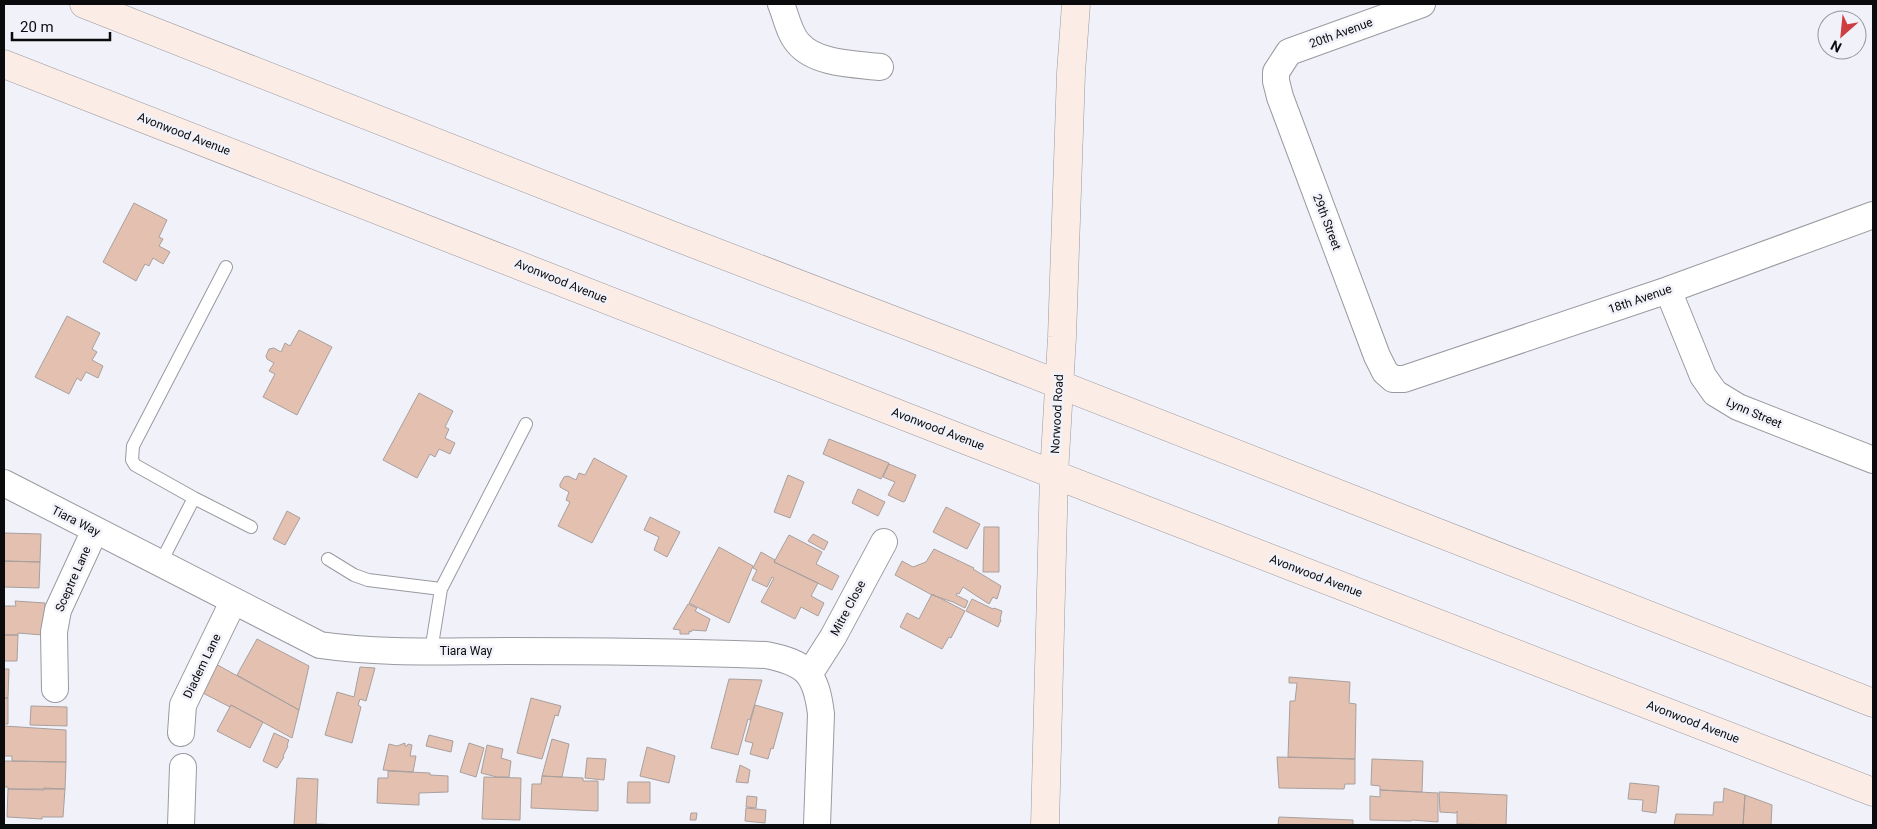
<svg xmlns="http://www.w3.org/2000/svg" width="1877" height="829" font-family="Roboto,sans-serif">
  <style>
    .building { fill: #e4c0b1; stroke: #a8a09d }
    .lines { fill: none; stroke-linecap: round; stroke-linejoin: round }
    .lane-casing { stroke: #9999a0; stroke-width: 14 }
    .street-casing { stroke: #9999a0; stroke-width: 28 }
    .secondary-casing { stroke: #9999a0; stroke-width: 29 }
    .lane { stroke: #fff; stroke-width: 12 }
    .street { stroke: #fff; stroke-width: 26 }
    .secondary { stroke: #fbece6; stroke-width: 28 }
    .labels { text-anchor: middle; stroke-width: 5; stroke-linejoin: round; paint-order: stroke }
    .street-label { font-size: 12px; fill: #0b0b0d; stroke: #f1f1f9 }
  </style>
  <rect width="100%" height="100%" fill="#f1f1f9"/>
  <path class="building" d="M134,203L167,220L159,237L163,239L159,246L170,252L163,264L153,258L149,266L145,264L136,281L103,262Z
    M67,316L100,333L92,349L97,352L92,360L103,366L98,378L86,372L81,381L77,378L69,394L35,377Z
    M299,330L332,347L297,415L263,397L275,374L269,371L274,363L267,359L266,356L269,349L274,348L281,352L285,343L290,346Z
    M419,393L453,411L445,427L449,429L445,438L455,443L450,454L439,449L435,457L430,454L417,478L383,460Z
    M829,439L889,463L881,479L823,454Z
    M594,458L627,476L592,543L558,526L570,502L566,500L569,492L560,487V484L564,477L568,476L576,480L579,473L585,475Z
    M889,464L916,475L905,501L903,502L888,495L895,482L883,477Z
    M788,475L804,482L790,518L774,512Z
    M858,489L885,502L878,516L852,503Z
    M946,507L980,524L967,549L933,532Z
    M287,511L300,518L285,545L273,539Z
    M650,517L680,532L667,557L654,550L659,537L644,530Z
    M984,527H999V572H983Z
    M4,533L41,534L40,562L4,561Z
    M813,534L828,542L824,550L808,541Z
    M789,535L822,552L816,564L839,576L832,590L774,562Z
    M719,547L753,566L729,623L689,603Z
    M934,549L974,568L973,569L1001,586L997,599L993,597L989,604L963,587L959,594L957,593L956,595L968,601L965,608L953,602L932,595L895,575L902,561L913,567L926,562Z
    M761,552L775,560L774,562L818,583L811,596L824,603L818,616L801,607L795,619L761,602L774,578L772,577L767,587L752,580L757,570L753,568Z
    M4,561L40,562L39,588L4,587Z
    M932,594L965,611L951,638L949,637L942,649L900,627L907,613L919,619Z
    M972,599L993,609L994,608L1002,611L1000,619L1001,620L998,627L966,611Z
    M15,601L45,603L43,635L18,633V635H4V606H16Z
    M688,604L697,608L695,611L710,619L706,631L692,630L691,632L689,631V634H680V630L673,629Z
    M4,635H18L17,661H4Z
    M257,639L309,666L299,710L237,675Z
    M214,663L299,710L292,738L231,705L230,707L199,691Z
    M360,667L375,668L366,701L360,699L358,705L361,707L352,743L325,735L337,692L354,697Z
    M4,669H9L8,698H4Z
    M1289,677L1350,682L1349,703L1356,704L1355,759L1288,757L1290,701H1295L1297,683H1289Z
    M729,679L762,680L750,720L748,719L738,755L711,748Z
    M4,698H8V724H4Z
    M531,698L561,706L558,716L555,715L542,759L517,753Z
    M231,705L263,722L250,748L217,731Z
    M755,705L783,713L773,749L771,748L768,759L750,754L753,743L745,741Z
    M31,706L67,707V726L30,725Z
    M4,726L66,730V762L12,761V756H4Z
    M274,733L289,740L287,745L288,746L283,756L284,757L277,768L263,761Z
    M429,735L453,741L451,752L426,746Z
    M552,739L569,744L562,777L542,776Z
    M405,743V746H407L408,744L412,745L410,756H416L413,772L383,770L389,744L397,746Z
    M469,743L484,748L476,777L460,772Z
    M487,745L503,749L501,758L511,761L509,777H497L481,773Z
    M647,747L675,756L669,783L640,776Z
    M1277,757L1355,759V784H1345L1344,789L1279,788Z
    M587,758L606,759L604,780L585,778Z
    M1372,759L1423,761L1422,792L1380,790V786L1371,785Z
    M4,761L66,762L65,789H8V787H4Z
    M740,765L750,770L748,783L736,782Z
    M388,771L430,773V775L448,776V792L419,793V805L377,803L378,778H388Z
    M542,776L583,778V781H598V811L531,808L532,784H541Z
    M484,777L521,778L520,820L482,819Z
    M297,778L318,779L316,824L343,825H294Z
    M628,782H650V803H627Z
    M1630,783L1659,786L1656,813L1642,811L1643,800L1628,799Z
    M44,788L65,789L63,817H42V819L7,817L8,789L44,790Z
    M1724,788L1745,795L1743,825H1674L1676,814L1713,815L1714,802H1723Z
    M1380,790L1438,793V822L1412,820L1411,821L1370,820V796L1380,797Z
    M1439,792L1507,795L1506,825L1457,824V811L1456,813L1440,812Z
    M1745,795L1772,805L1771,825H1743Z
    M747,796L757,797L756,808L746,807Z
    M746,808L766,810L765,823L745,821Z
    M691,813H697L696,820H690Z
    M1279,817L1353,820V825H1278Z"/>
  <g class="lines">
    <defs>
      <path id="lane" d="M194,498L251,527
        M328,559L354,575L368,580L441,589
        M160,564L194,498L135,465L132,460L133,446L226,267
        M431,651L441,589L526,424"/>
      <path id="street" d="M781,4C786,16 789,33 798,43C815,64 855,64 880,67
        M1422,4L1289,52L1276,72V81L1280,97L1377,356L1385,372L1393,379H1404L1668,290L1873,215
        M1668,290L1703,376L1715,393L1738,407L1873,460
        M4,483L320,645C381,654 445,651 507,651C593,651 680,652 766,655C806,663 816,673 821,714L817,825
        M810,673L833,637L884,542
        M55,689L54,632L58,610L95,530
        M181,733L183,705L233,602
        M181,825L183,767"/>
      <path id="secondary" d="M84,4L671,235L984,355L1873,703
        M4,64L978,445L1873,792
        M1045,825L1054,474L1062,337L1071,73L1076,4"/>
    </defs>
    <use href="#lane" class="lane-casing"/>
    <use href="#street" class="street-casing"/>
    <use href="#secondary" class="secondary-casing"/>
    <use href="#lane" class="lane"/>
    <use href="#street" class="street"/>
    <use href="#secondary" class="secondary"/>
  </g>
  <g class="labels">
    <g class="street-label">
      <text transform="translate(1341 33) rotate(-20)" y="4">20th Avenue</text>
      <text transform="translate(184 134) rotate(21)" y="4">Avonwood Avenue</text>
      <text transform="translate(1327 222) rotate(69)" y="4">29th Street</text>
      <text transform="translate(561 281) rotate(22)" y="4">Avonwood Avenue</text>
      <text transform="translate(1640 299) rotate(-19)" y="4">18th Avenue</text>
      <text transform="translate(1754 413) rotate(23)" y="4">Lynn Street</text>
      <text transform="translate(1057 414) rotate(-87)" y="4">Norwood Road</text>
      <text transform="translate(938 429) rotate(21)" y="4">Avonwood Avenue</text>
      <text transform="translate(76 521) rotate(27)" y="4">Tiara Way</text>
      <text transform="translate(1316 576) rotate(21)" y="4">Avonwood Avenue</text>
      <text transform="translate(73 579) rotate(-66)" y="4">Sceptre Lane</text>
      <text transform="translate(848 608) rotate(-62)" y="4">Mitre Close</text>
      <text x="466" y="655">Tiara Way</text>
      <text transform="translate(202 666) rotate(-64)" y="4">Diadem Lane</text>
      <text transform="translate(1693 722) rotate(21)" y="4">Avonwood Avenue</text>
    </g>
  </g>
  <rect width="1877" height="829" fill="none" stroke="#0b0b0d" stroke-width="10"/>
  <g transform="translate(1842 35) rotate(207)"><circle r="24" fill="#f1f1f9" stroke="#95959b"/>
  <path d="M0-4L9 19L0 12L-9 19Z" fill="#cd3d42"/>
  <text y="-8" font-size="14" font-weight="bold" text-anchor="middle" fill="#0b0b0d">N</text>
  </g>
  <path d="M12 32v8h98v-8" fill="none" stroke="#0b0b0d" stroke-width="2.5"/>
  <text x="20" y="32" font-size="15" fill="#0b0b0d" stroke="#f1f1f9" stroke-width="4" paint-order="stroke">20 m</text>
</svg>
